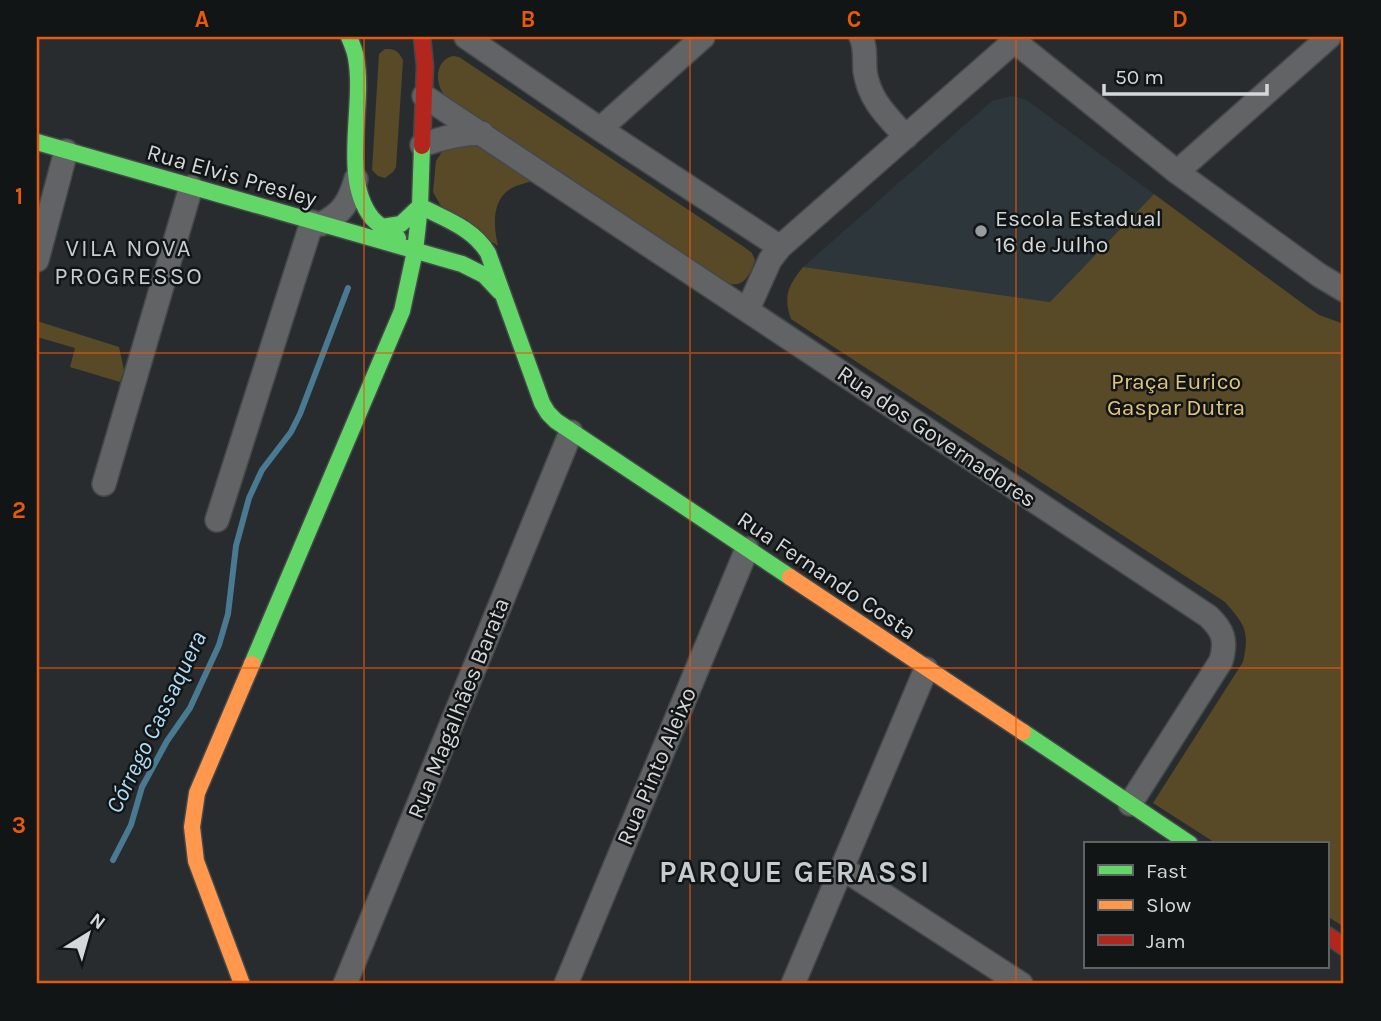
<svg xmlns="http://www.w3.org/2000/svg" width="1381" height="1021" font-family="Karla,sans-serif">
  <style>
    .built { fill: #2c363b }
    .green { fill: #594a27 }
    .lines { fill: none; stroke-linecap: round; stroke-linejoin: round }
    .stream { stroke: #497a91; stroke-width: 6 }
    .street-casing { stroke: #454849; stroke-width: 26 }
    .fast-casing { stroke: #454849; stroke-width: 19 }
    .slow-casing { stroke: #454849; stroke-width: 19 }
    .jam-casing { stroke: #454849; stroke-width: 19 }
    .street { stroke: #616364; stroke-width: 23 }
    .fast { stroke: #63d668; stroke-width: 16 }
    .slow { stroke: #ff974d; stroke-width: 16 }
    .jam { stroke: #b3261e; stroke-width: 16 }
    .grid { fill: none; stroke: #e8590c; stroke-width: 2; stroke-opacity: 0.55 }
    .poi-dot { fill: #989c9d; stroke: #121516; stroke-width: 2.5 }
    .labels { text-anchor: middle; stroke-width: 5; stroke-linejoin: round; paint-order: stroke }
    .street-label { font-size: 23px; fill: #d4d8d9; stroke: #121516 }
    .poi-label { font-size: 23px; fill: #d4d8d9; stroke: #121516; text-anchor: start }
    .park-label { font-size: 23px; fill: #e4c47b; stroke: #121516 }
    .neighbourhood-label { font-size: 24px; letter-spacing: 2px; fill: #c5cbcf; stroke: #121516 }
    .water-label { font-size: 24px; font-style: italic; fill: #aeddf5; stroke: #121516 }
    .district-label { font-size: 30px; font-weight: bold; letter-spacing: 2px; fill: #c5cbcf; stroke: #121516 }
    .neatline { fill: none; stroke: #e8590c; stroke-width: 2.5 }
    .grid-label { font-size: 23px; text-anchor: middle; font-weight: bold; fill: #e8590c }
  </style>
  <rect width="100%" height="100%" fill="#292c2e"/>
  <path class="built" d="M1010,96L1020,98L1028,101L1154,194L1050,302L803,267L992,101Z"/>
  <path class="green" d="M385,49C396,49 398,51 403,60L396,167L393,172L385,178L378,176L372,170L379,54Z
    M453,56L459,57L744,247L752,253L755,260C751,273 744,289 728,283L445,96C435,84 434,61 453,56Z
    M475,144L532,181C527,183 521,184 516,186C491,196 493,225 498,246L441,206L433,192L436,161L445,147Z
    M1154,194L1306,306L1319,315L1344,324V927L1327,916V844H1217L1153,803L1243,662C1250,631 1245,625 1225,602L791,319C783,296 788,286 803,267L1050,302Z
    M37,321L119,347L124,370L120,382L70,367L75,348L37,337Z"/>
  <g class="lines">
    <path class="stream" d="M113,860L131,825L142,787L167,741L190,708L219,645L228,614L236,546L249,498L262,470L291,432L300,414L348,288"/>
    <defs>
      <path id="street" d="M466,37L600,129L780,247
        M861,37C866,47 864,59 865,71C869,100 887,116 906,137
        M1014,41L1177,172L1319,275L1344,290
        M424,96C686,269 946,443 1208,616C1223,630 1227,640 1221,661L1130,804
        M600,129L703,37
        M422,145C442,138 460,133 482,133
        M1177,172L1329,37
        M321,224C343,213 349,202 356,179
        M37,260L66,151
        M748,309L770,260L780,247L1019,37
        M104,484L191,187
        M217,520L312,222
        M842,868L1021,984
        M345,984L571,432
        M566,984L747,549
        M793,984L926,669"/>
      <path id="fast" d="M349,37C352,44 355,51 356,58C365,106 340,178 372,218C379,226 389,232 398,238
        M37,142L462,264L484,275L500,292
        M382,227L401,224L420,206C445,219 473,228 488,253L542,403L548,413L556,421L790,577
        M252,664L402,311L415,251L420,206L422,146
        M1023,732L1190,844"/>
      <path id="slow" d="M790,577L1023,732
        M242,984L196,861L192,827L197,793L252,664"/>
      <path id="jam" d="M422,37L425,66L422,146
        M1327,935L1344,947"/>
    </defs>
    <use href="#street" class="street-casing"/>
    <use href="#fast" class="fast-casing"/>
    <use href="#slow" class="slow-casing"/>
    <use href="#jam" class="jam-casing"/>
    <use href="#street" class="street"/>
    <use href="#fast" class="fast"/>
    <use href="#slow" class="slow"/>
    <use href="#jam" class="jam"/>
  </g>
  <path class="grid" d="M364,37V984M690,37V984M1016,37V984M37,353H1344M37,668H1344"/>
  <circle class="poi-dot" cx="981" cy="231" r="7"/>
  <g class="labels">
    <g class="street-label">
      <text transform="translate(232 175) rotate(16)" y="8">Rua Elvis Presley</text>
      <text transform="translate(937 436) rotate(34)" y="8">Rua dos Governadores</text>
      <text transform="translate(827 575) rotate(34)" y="8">Rua Fernando Costa</text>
      <text transform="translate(458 708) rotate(-68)" y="8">Rua Magalhães Barata</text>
      <text transform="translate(656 766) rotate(-67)" y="8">Rua Pinto Aleixo</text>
    </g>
    <g class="poi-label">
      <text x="995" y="226">Escola Estadual<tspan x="995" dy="26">16 de Julho</tspan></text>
    </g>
    <g class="park-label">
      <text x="1176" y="389">Praça Eurico<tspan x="1176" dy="26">Gaspar Dutra</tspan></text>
    </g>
    <g class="neighbourhood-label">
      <text x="129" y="256">VILA NOVA<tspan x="129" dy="28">PROGRESSO</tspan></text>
    </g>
    <g class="water-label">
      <text transform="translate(156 722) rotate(-64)" y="8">Córrego Cassaquera</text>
    </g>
    <g class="district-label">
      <text x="795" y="882">PARQUE GERASSI</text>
    </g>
  </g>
  <rect width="1381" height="1021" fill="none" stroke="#121516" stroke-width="77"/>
  <rect x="1084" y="842" width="245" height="126" fill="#121516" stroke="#606364" stroke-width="2"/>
  <rect x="1098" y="865" width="35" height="10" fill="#63d668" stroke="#606364" stroke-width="2"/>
  <text x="1146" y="878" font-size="21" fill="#d4d8d9">Fast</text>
  <rect x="1098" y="900" width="35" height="10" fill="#ff974d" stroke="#606364" stroke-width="2"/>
  <text x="1146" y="912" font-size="21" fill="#d4d8d9">Slow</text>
  <rect x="1098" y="935" width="35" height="10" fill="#b3261e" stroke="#606364" stroke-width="2"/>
  <text x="1146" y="948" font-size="21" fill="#d4d8d9">Jam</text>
  <g transform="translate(88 934) rotate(37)" stroke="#121516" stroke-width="5" paint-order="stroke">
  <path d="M0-5L12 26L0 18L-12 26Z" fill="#d4d8d9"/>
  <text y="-10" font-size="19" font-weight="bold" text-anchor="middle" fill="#d4d8d9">N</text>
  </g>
  <path d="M1104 84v10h163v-10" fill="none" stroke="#d4d8d9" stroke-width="3.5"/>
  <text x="1115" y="84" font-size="21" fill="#d4d8d9" stroke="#121516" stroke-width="5" paint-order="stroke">50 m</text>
  <rect x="38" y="38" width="1304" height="944" class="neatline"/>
  <g class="grid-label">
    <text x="202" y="27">A</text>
    <text x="528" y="27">B</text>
    <text x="854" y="27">C</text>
    <text x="1180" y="27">D</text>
    <text x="19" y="204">1</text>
    <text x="19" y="518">2</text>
    <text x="19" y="833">3</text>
  </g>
</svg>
